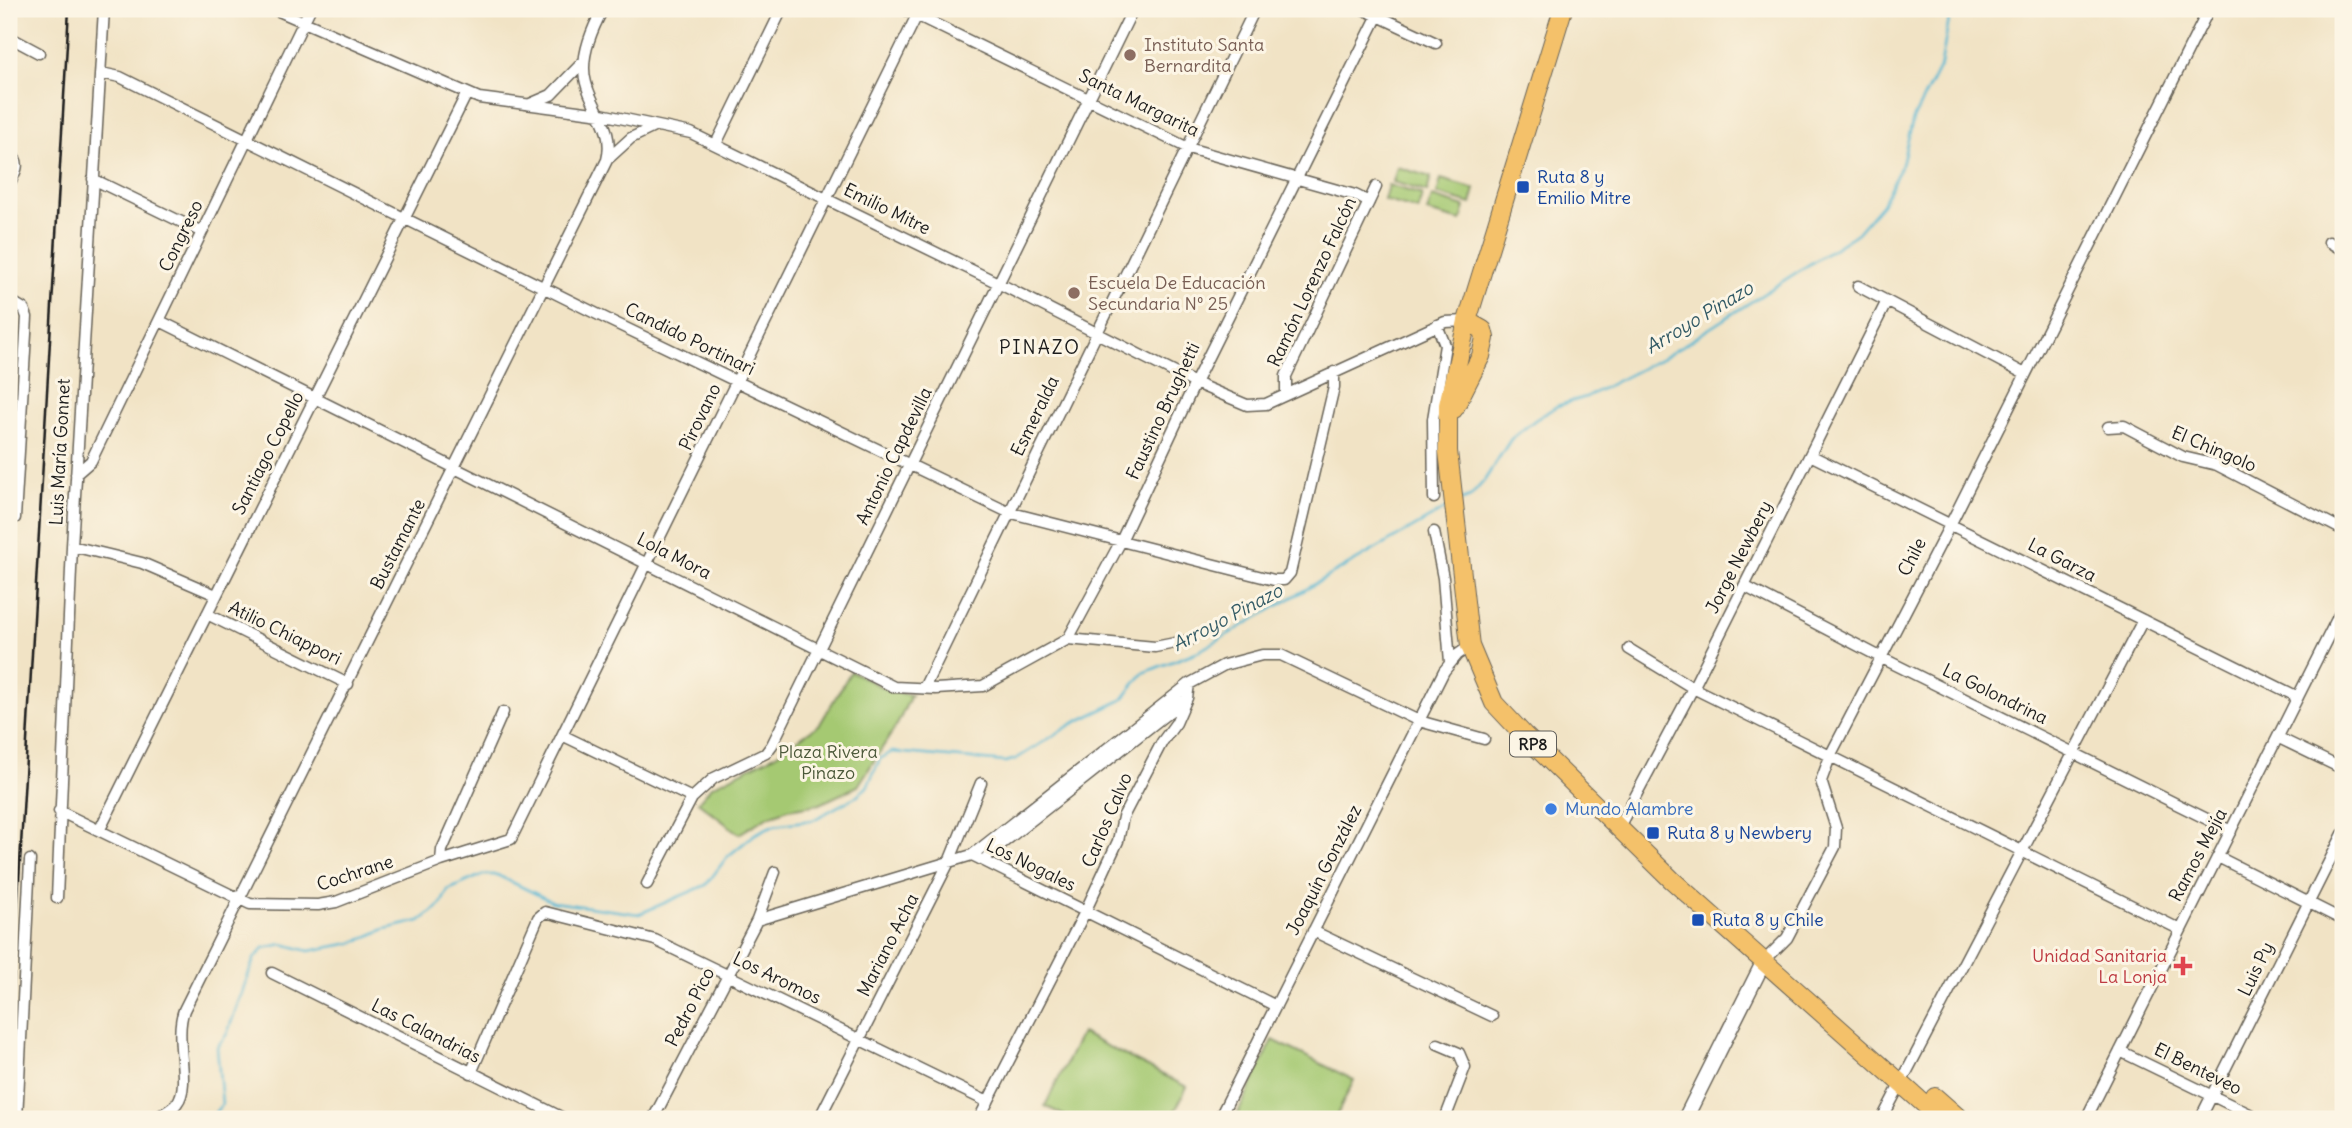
<svg xmlns="http://www.w3.org/2000/svg" width="2352" height="1128" font-family="Delius,sans-serif">
  <style>
    .green { fill: #a5c972; stroke: #607247; stroke-width: 2 }
    .lines { fill: none; stroke-linecap: round; stroke-linejoin: round }
    .stream { stroke: #54b6d2; stroke-width: 2.5 }
    .minor-casing { stroke: #676257; stroke-width: 13 }
    .tertiary-casing { stroke: #676257; stroke-width: 17 }
    .primary-casing { stroke: #676257; stroke-width: 20 }
    .minor { stroke: #fff; stroke-width: 10 }
    .tertiary { stroke: #fff; stroke-width: 14 }
    .primary { stroke: #f4c16a; stroke-width: 18 }
    .rail { stroke: #1c1c1c; stroke-width: 2.5 }
    .education-dot { fill: #8d6e63; stroke: #fcf5e5; stroke-width: 2.5 }
    .transit-dot { fill: #1a4fb4; stroke: #fcf5e5; stroke-width: 2.5 }
    .shop-dot { fill: #3f7fe0; stroke: #fcf5e5; stroke-width: 2.5 }
    .health-dot { fill: #e0444e; stroke: #fcf5e5; stroke-width: 2.5 }
    .labels { text-anchor: middle; stroke-width: 6; stroke-linejoin: round; paint-order: stroke }
    .shield { fill: #fcf5e5; stroke: #5f5d58; stroke-width: 2 }
    .shield-label { font-size: 16px; font-weight: bold; fill: #1c1c1c }
    .education-label { font-size: 18px; fill: #785e54; stroke: #fcf5e5; text-anchor: start }
    .street-label { font-size: 18px; fill: #1c1c1c; stroke: #fcf5e5 }
    .transit-label { font-size: 18px; fill: #164399; stroke: #fcf5e5; text-anchor: start }
    .park-label { font-size: 18px; fill: #4c593a; stroke: #fcf5e5 }
    .shop-label { font-size: 18px; fill: #366cbe; stroke: #fcf5e5; text-anchor: start }
    .health-label { font-size: 18px; fill: #be3a42; stroke: #fcf5e5; text-anchor: end }
    .water-label { font-size: 19px; font-style: italic; fill: #325a65; stroke: #fcf5e5 }
    .neighbourhood-label { font-size: 19px; letter-spacing: 2px; fill: #1c1c1c; stroke: #fcf5e5 }
  </style>
  <rect width="100%" height="100%" fill="#fcf5e5"/>
  <filter id="ink" filterUnits="userSpaceOnUse"><feTurbulence type="fractalNoise" baseFrequency=".0143" numOctaves="2"/><feDisplacementMap in="SourceGraphic" scale="14" xChannelSelector="R" yChannelSelector="G"/><feConvolveMatrix kernelMatrix="1 2 1 2 8 2 1 2 1" color-interpolation-filters="sRGB"/></filter>
  <filter id="wash" filterUnits="userSpaceOnUse"><feTurbulence type="fractalNoise" baseFrequency=".00686" numOctaves="4" result="noise"/><feDisplacementMap in="SourceGraphic" scale="28" xChannelSelector="R" yChannelSelector="G"/><feGaussianBlur stdDeviation="1.57" result="paint"/><feColorMatrix in="noise" values="0 0 0 0 0 0 0 0 0 0 0 0 0 0 0 0 0 1.4 0 .05"/><feComposite in="paint" operator="in"/></filter>
  <g filter="url(#wash)">
    <rect width="100%" height="100%" fill="#f1e3c5"/>
    <path class="green" d="M1397,167L1431,177L1427,192L1393,182Z
      M1441,179L1475,189L1471,204L1437,194Z
      M1388,185L1422,195L1418,210L1384,200Z
      M1432,197L1465,207L1461,221L1427,212Z
      M851,671L889,691L911,695L898,723L858,786L820,804L788,809L767,817L739,834L698,802L712,786L773,756L820,724Z
      M1081,1033L1187,1087L1171,1119H1071L1045,1106Z
      M1273,1040L1354,1080L1335,1119H1235Z"/>
    <g class="lines">
      <path class="stream" d="M1462,500L1470,497L1484,481L1511,439L1535,420L1557,406L1586,397L1668,355L1855,235L1882,204L1902,164L1913,119L1941,64L1951,9
        M210,1119L222,1104L217,1047L227,1034L254,959L264,948L283,944L309,951L352,943L385,929L420,921L440,906L448,890L482,875H497L553,902L639,914L706,885L727,857L755,834L774,825L813,820L855,797L867,787L880,759L892,752L1006,762L1016,759L1072,724L1122,700L1143,673L1199,651L1447,508"/>
    </g>
  </g>
  <g filter="url(#ink)">
    <g class="lines">
      <defs>
        <path id="minor" d="M274,9L479,98L601,114L691,133L998,283L1195,383L1247,405L1266,404L1445,322L1467,321
          M904,9L1188,148L1355,195L1369,202
          M1363,9L1436,43
          M9,37L39,53
          M101,73L120,77L609,320L1008,512L1274,580H1284L1290,573L1334,387V372
          M530,104L551,95L584,61
          M716,144L782,9
          M9,154C23,162 15,173 9,184
          M609,158L631,138L656,126
          M93,179L202,232
          M2329,242L2343,250
          M1858,286L2025,374
          M9,300L24,309L27,317L15,518H9
          M160,321L894,687L936,689L983,686L1068,639L1155,647L1190,640
          M1286,394V376L1376,187
          M2108,427L2124,426L2183,457L2217,465L2343,530
          M1810,455L2298,697
          M76,474L91,461L310,9
          M1434,498L1433,419L1445,345L1437,325
          M1434,532L1443,578L1450,662
          M72,546L142,563L216,595
          M1744,586L1882,658L2231,831
          M207,614L348,684
          M1068,639L1121,541L1195,383L1381,9
          M1629,649L1693,688L2179,929
          M924,688L1255,9
          M564,736L692,798
          M2279,738L2343,769
          M59,811L250,904L318,905L336,902L441,861L511,839L920,9
          M1619,827L1693,688L1887,301
          M100,829L467,93
          M972,855L1189,684L1224,665L1262,655H1281L1419,721L1484,739
          M2218,857L2343,920
          M441,861L442,850L503,712
          M984,861L990,853L1183,701
          M647,884L692,798L714,778L766,753L772,745L1133,9
          M57,898L72,546L104,9
          M757,920L972,855L1276,1006
          M1313,931L1492,1016
          M1764,961L1787,938L1835,847L1836,828L1821,781L1831,754L1950,525L2209,9
          M272,973L565,1119
          M1438,1044L1459,1053L1465,1067L1445,1119
          M2120,1051L2260,1119
          M471,1073L538,918L545,912L655,940L988,1102
          M17,1119L30,860
          M155,1119C162,1114 172,1110 177,1103C192,1084 173,1039 184,1010L607,160C615,128 593,111 586,83C579,59 592,29 603,9
          M653,1119L757,920L775,872
          M819,1119L949,862L981,783
          M979,1119L1085,912L1118,841L1123,817L1162,742L1176,723L1187,698L1189,684
          M1219,1119L1444,671L1457,655L1470,646
          M1882,1119L2143,620
          M2086,1119L2343,607
          M2200,1119L2343,834"/>
        <path id="tertiary" d="M1685,1119L1764,961"/>
        <path id="primary" d="M1563,9L1467,321L1448,405V451L1470,646L1494,703L1524,735L1672,880L1941,1119
          M1454,409L1481,356L1485,338L1483,330L1467,321
          M1935,1097L1960,1119"/>
      </defs>
      <use href="#minor" class="minor-casing"/>
      <use href="#tertiary" class="tertiary-casing"/>
      <use href="#primary" class="primary-casing"/>
      <use href="#minor" class="minor"/>
      <use href="#tertiary" class="tertiary"/>
      <use href="#primary" class="primary"/>
      <path class="rail" d="M9,1055L69,9"/>
    </g>
  </g>
  <g class="education-dot">
    <circle cx="1130" cy="55" r="7"/>
    <circle cx="1074" cy="293" r="7"/>
  </g>
  <g class="transit-dot">
    <rect x="1516" y="180" width="14" height="14" rx="3.5"/>
    <rect x="1646" y="826" width="14" height="14" rx="3.5"/>
    <rect x="1691" y="913" width="14" height="14" rx="3.5"/>
  </g>
  <circle class="shop-dot" cx="1551" cy="809" r="7"/>
  <path class="health-dot" d="M2179.5 955.5h7v7h7v7h-7v7h-7v-7h-7v-7h7z"/>
  <g class="labels">
    <rect class="shield" x="1510" y="731.5" width="46" height="25" rx="5"/>
    <g class="shield-label">
      <text x="1533" y="750">RP8</text>
    </g>
    <g class="education-label">
      <text x="1144" y="51">Instituto Santa<tspan x="1144" dy="21">Bernardita</tspan></text>
      <text x="1088" y="289">Escuela De Educación<tspan x="1088" dy="21">Secundaria Nº 25</tspan></text>
    </g>
    <g class="street-label">
      <text transform="translate(1139 103) rotate(26)" y="6">Santa Margarita</text>
      <text transform="translate(887 209) rotate(26)" y="6">Emilio Mitre</text>
      <text transform="translate(181 236) rotate(-64)" y="6">Congreso</text>
      <text transform="translate(1312 282) rotate(-65)" y="6">Ramón Lorenzo Falcón</text>
      <text transform="translate(690 339) rotate(26)" y="6">Candido Portinari</text>
      <text transform="translate(1163 411) rotate(-65)" y="6">Faustino Brughetti</text>
      <text transform="translate(1035 416) rotate(-64)" y="6">Esmeralda</text>
      <text transform="translate(700 417) rotate(-64)" y="6">Pirovano</text>
      <text transform="translate(2214 449) rotate(23)" y="6">El Chingolo</text>
      <text transform="translate(60 452) rotate(-87)" y="6">Luis María Gonnet</text>
      <text transform="translate(268 453) rotate(-63)" y="6">Santiago Copello</text>
      <text transform="translate(894 456) rotate(-64)" y="6">Antonio Capdevilla</text>
      <text transform="translate(398 544) rotate(-63)" y="6">Bustamante</text>
      <text transform="translate(674 556) rotate(27)" y="6">Lola Mora</text>
      <text transform="translate(1739 557) rotate(-63)" y="6">Jorge Newbery</text>
      <text transform="translate(1912 557) rotate(-63)" y="6">Chile</text>
      <text transform="translate(2062 560) rotate(27)" y="6">La Garza</text>
      <text transform="translate(285 633) rotate(26)" y="6">Atilio Chiappori</text>
      <text transform="translate(1995 694) rotate(26)" y="6">La Golondrina</text>
      <text transform="translate(1107 820) rotate(-67)" y="6">Carlos Calvo</text>
      <text transform="translate(2198 855) rotate(-62)" y="6">Ramos Mejía</text>
      <text transform="translate(1031 865) rotate(26)" y="6">Los Nogales</text>
      <text transform="translate(1324 870) rotate(-63)" y="6">Joaquín González</text>
      <text transform="translate(355 873) rotate(-18)" y="6">Cochrane</text>
      <text transform="translate(888 945) rotate(-63)" y="6">Mariano Acha</text>
      <text transform="translate(2256 969) rotate(-64)" y="6">Luis Py</text>
      <text transform="translate(777 978) rotate(26)" y="6">Los Aromos</text>
      <text transform="translate(690 1007) rotate(-63)" y="6">Pedro Pico</text>
      <text transform="translate(426 1031) rotate(27)" y="6">Las Calandrias</text>
      <text transform="translate(2198 1069) rotate(26)" y="6">El Benteveo</text>
    </g>
    <g class="transit-label">
      <text x="1537" y="183">Ruta 8 y<tspan x="1537" dy="21">Emilio Mitre</tspan></text>
      <text x="1667" y="839">Ruta 8 y Newbery</text>
      <text x="1712" y="926">Ruta 8 y Chile</text>
    </g>
    <g class="park-label">
      <text x="828" y="758">Plaza Rivera<tspan x="828" dy="21">Pinazo</tspan></text>
    </g>
    <g class="shop-label">
      <text x="1565" y="815">Mundo Alambre</text>
    </g>
    <g class="health-label">
      <text x="2167" y="962">Unidad Sanitaria<tspan x="2167" dy="21">La Lonja</tspan></text>
    </g>
    <g class="water-label">
      <text transform="translate(1699 317) rotate(-31)" y="7">Arroyo Pinazo</text>
      <text transform="translate(1227 617) rotate(-28)" y="7">Arroyo Pinazo</text>
    </g>
    <g class="neighbourhood-label">
      <text x="1040" y="354">PINAZO</text>
    </g>
  </g>
  <rect width="2352" height="1128" fill="none" stroke="#fcf5e5" stroke-width="35"/>
</svg>
